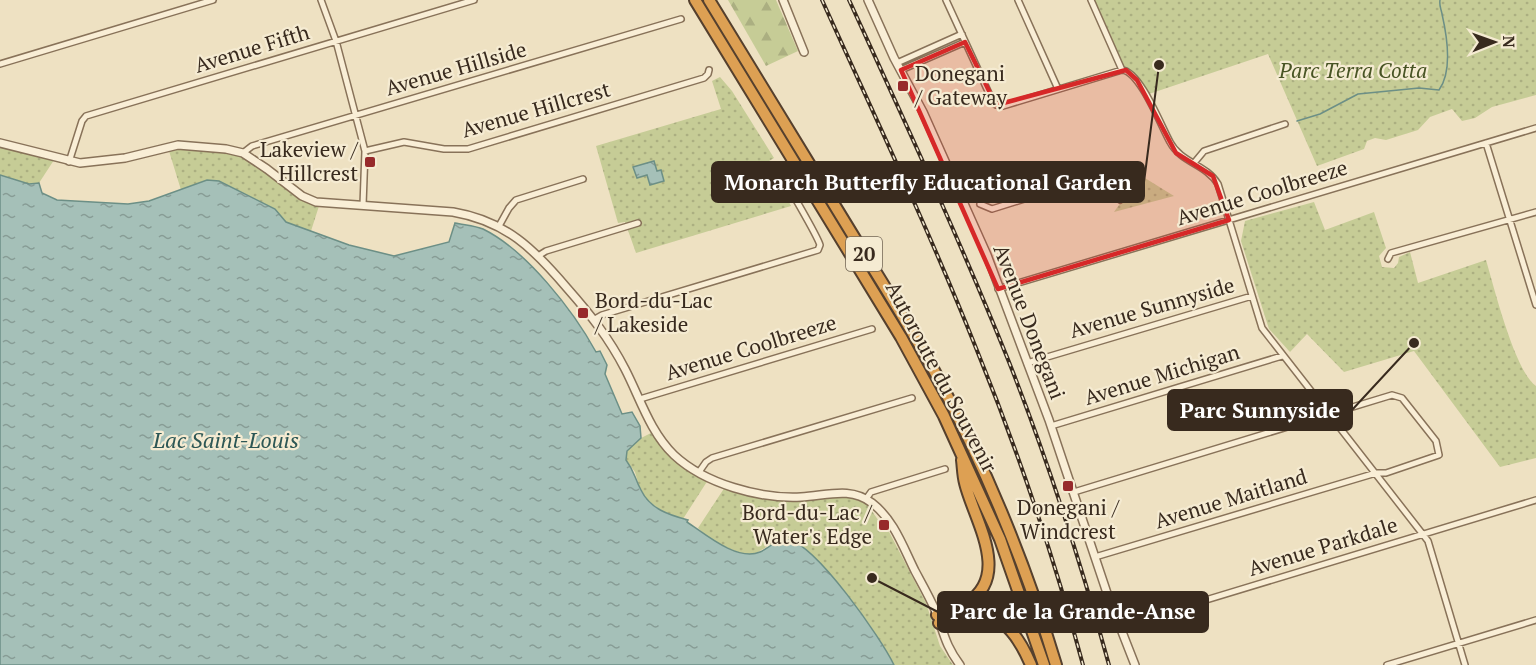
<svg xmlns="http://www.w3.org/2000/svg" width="1536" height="665" font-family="'PT Serif',serif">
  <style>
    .forest { fill: url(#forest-firs) }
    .park { fill: url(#park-dots) }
    .water { fill: url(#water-ripples); stroke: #6c8f86; stroke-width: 1.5 }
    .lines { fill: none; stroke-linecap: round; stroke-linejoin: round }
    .stream { stroke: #6c8f86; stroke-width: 1.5 }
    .minor-casing { stroke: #887259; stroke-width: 8 }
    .tertiary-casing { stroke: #887259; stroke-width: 10 }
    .motorway-casing { stroke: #55402e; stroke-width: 14 }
    .minor { stroke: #f9eed6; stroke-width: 5 }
    .tertiary { stroke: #f9eed6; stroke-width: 7 }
    .motorway { stroke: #dda053; stroke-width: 10 }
    .rail-casing { stroke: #382a1e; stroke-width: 4 }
    .rail { stroke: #f5ebd2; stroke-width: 1.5; stroke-dasharray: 4.5; stroke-linecap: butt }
    .marked { fill: #d62828; fill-opacity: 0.2; stroke: #d62828; stroke-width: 4.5; stroke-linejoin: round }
    .poi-dot { fill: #972a2b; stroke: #f5ebd2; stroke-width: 2 }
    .labels { text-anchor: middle; stroke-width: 4.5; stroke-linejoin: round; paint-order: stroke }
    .shield { fill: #f5ebd2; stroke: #716454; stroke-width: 1.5 }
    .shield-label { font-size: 20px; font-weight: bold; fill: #382a1e }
    .street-label { font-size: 21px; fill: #382a1e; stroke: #f5ebd2 }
    .park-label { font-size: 21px; font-style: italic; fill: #485424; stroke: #f5ebd2 }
    .poi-label { font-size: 21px; fill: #382a1e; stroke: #f5ebd2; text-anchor: start }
    .water-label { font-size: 22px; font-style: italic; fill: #2d5755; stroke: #f5ebd2 }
    .leader { fill: none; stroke: #382a1e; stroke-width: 2 }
    .callout-dot { fill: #382a1e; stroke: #f5ebd2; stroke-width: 2 }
    .callout { fill: #382a1e; stroke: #382a1e; stroke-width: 2 }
    .callout-label { font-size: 22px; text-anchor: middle; font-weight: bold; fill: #fff }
  </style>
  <defs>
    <pattern id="forest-firs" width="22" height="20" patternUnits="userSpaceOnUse" patternTransform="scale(1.5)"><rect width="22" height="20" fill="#c6cc96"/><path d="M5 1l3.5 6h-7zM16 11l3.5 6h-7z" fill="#abaf81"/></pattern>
    <pattern id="park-dots" width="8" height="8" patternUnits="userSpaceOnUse" patternTransform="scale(1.5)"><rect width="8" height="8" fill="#c6cc96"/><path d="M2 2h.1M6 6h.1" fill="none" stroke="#abaf81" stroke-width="1.8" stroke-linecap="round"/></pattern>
    <pattern id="water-ripples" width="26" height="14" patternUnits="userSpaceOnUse" patternTransform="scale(1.5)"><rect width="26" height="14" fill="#a5c0b8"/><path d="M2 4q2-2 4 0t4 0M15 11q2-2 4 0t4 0" fill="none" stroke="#879c95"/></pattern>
  </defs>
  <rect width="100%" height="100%" fill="#eee1c2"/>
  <path class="forest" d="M728,0H776L798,51L766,66Z"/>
  <path class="park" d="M1090,0H1536V95L1492,107L1475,118L1462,121L1452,109L1430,117L1418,130L1386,140L1375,138L1367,141L1364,149L1317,166L1268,54L1146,95L1137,80L1122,70Z
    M720,77L732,91L774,158L756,169L758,173L756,175L764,189L774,185L782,188L789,195L788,200L791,206L636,253L625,222L618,223L596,146L721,109L712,81Z
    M0,145L54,160L39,183L29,184L0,175Z
    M182,148C205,150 229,150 250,161C275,175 291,199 319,206L311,231L285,222L275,209L207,180L181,190L169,151Z
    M1140,175L1174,196L1114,212Z
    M1314,202L1325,230L1374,212L1386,248L1379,256L1382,267L1394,268L1398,263L1399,257L1410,252L1418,283L1486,260C1494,287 1515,372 1536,386V458L1500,467L1414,351L1344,372L1307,334L1290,352L1269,329L1241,241L1245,221Z
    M651,433C668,454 683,470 708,480L683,519L662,511L647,500L639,486L635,472L626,460L627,451L641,438Z
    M725,487L757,497L793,501L840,496L851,498L867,504L883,527L886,526L926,603L940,646L953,665H894C882,638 813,539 784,540C772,540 762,552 751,555H745L712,541L698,528Z"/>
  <path class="water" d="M654,161L657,171L661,170L664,181L650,185L647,175L637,178L633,167Z
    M0,175L29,184L39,183L42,193L57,200L128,204L149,201L207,180L219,181L275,209L286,222L349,245L394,256L449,242L455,223C464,225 475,226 483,229C526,250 573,310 596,352L600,351L607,365L605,374L622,414L632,412L640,426L641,438L627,451L626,460C635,472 634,477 641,490C650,509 669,515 688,520L687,522C704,533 737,562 760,552C769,548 777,538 789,540C817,546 881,638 894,665H0Z"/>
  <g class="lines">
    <path class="stream" d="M1297,121L1320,114L1358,94L1419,88L1439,90C1453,71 1447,36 1442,14C1441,8 1439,6 1440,0"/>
    <defs>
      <path id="minor" d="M321,0L336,41L365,151L363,205
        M946,0L992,100L996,105L1003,106L1122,70
        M1018,0L1058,89
        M1091,0L1122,70C1140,71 1161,126 1170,142C1181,163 1206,164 1218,184L1262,328L1428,541L1465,665
        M897,63L962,34
        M0,64L213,0
        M901,70L965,42
        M1486,143L1536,305
        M365,151L404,142L444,149H468L704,78L708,74L709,70
        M243,153L252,146L681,19
        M69,162L82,121L86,116L474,0
        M1194,163L1204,151L1285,124
        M1060,168H1065L1072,173V182L1066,186L992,209L980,204L987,191Z
        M1073,179L1098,186L1120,200
        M499,226L509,208L516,200L583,179
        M538,256L546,251L638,223
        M1388,259L1391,253L1536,212
        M998,289L1536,128
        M595,319L602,315L818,250L820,245C818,238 782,173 776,170C775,169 773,169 772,168L765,173V177L769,181L786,183
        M1027,363L1252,296
        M640,399L872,329
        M1051,426L1282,356
        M699,472L706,462L712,458L912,398
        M1074,492L1392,395L1402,398L1436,441L1439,455L1386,473H1376L1095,557
        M866,499L871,492L945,469
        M1120,626L1536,500
        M1387,665L1536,620"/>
      <path id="tertiary" d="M783,0L804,52
        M868,0L894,58L923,112L987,255L1049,420L1108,596L1135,665
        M0,143L80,163L125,158L178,145L226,149L243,153L267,169L302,196L316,202L453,212C506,221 534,249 567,288C590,314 609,338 625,369C640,398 650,432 674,455C705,484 760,499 801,497C826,496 850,486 872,503C894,520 903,547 915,571C922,584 930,598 936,612C944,633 945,645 960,665"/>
      <path id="motorway" d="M695,0L901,337L944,416L1000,539L1044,665
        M709,0C755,75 800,150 846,224C877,275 909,324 937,376C986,468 1026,565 1056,665
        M937,615C947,611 958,609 967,603C1012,575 974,520 965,483C963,476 963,468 962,460
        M939,623C989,603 1011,618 1031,665"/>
    </defs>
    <use href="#minor" class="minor-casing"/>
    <use href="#tertiary" class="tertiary-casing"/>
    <use href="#motorway" class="motorway-casing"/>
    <use href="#minor" class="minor"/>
    <use href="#tertiary" class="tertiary"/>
    <use href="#motorway" class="motorway"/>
    <defs>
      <path id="rail" d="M822,0C874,115 929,230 976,348C1018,451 1054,557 1083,665
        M849,0C904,120 960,240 1009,362C1048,461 1081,563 1109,665"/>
    </defs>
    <use href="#rail" class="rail-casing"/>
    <use href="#rail" class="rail"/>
  </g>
  <path class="marked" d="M965,42L996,105L1126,70L1137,80L1176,153L1213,176L1229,220L998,289L901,70Z"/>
  <g class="poi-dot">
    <rect x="897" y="80" width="12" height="12" rx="3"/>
    <rect x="364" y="156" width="12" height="12" rx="3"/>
    <rect x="577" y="307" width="12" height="12" rx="3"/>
    <rect x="1062" y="480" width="12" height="12" rx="3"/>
    <rect x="878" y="519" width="12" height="12" rx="3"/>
  </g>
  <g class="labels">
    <rect class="shield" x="846" y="237" width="36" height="34" rx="4.5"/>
    <g class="shield-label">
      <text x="864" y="261">20</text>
    </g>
    <g class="street-label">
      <text transform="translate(252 49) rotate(-17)" y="7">Avenue Fifth</text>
      <text transform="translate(456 69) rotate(-16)" y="7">Avenue Hillside</text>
      <text transform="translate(536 110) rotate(-16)" y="7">Avenue Hillcrest</text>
      <text transform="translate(1262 193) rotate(-17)" y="7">Avenue Coolbreeze</text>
      <text transform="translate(1152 308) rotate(-16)" y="7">Avenue Sunnyside</text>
      <text transform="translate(1029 322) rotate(69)" y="7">Avenue Donegani</text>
      <text transform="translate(751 348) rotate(-17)" y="7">Avenue Coolbreeze</text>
      <text transform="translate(1162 375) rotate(-17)" y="7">Avenue Michigan</text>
      <text transform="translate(941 377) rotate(62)" y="7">Autoroute du Souvenir</text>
      <text transform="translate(1231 499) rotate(-17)" y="7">Avenue Maitland</text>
      <text transform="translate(1323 547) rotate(-17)" y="7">Avenue Parkdale</text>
    </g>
    <g class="park-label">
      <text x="1353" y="78">Parc Terra Cotta</text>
    </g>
    <g class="poi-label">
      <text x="915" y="81">Donegani<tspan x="915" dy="24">/ Gateway</tspan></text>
      <text x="358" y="157" text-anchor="end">Lakeview /<tspan x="358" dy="24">Hillcrest</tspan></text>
      <text x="595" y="308">Bord-du-Lac<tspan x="595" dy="24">/ Lakeside</tspan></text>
      <text x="1068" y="515" text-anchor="middle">Donegani /<tspan x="1068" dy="24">Windcrest</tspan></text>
      <text x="872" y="520" text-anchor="end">Bord-du-Lac /<tspan x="872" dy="24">Water's Edge</tspan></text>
    </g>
    <g class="water-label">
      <text x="226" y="448">Lac Saint-Louis</text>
    </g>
  </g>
  <path class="leader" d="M1159 65L1144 182M1414 343L1352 410M872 578L938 612"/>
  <g class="callout-dot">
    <circle cx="1159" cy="65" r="6"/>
    <circle cx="1414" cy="343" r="6"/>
    <circle cx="872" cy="578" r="6"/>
  </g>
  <g class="callout">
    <rect x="712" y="162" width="432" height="40" rx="6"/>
    <rect x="1168" y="390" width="184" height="40" rx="6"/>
    <rect x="938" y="592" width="270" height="40" rx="6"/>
  </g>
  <g class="callout-label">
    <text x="928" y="190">Monarch Butterfly Educational Garden</text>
    <text x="1260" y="418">Parc Sunnyside</text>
    <text x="1073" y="619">Parc de la Grande-Anse</text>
  </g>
  <g transform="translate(1494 42) rotate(89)" stroke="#f5ebd2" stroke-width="4.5" paint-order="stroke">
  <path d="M0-4.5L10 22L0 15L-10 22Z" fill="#382a1e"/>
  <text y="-9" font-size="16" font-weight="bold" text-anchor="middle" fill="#382a1e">N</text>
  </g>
</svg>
